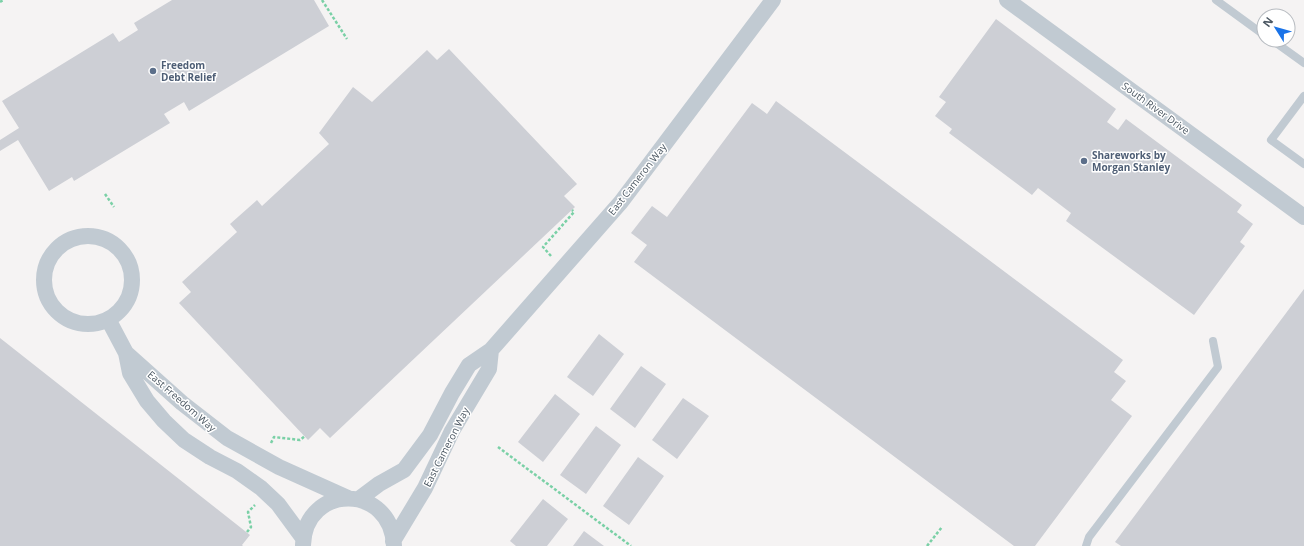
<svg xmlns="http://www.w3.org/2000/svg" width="1304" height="546" font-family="'Open Sans',sans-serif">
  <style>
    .building { fill: #cdcfd5 }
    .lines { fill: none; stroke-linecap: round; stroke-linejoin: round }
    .path { stroke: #7ad0a6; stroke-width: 2.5; stroke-dasharray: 3 2; stroke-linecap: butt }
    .lane { stroke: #c1cad2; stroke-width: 8 }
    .street { stroke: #c1cad2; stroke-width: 16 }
    .service-dot { fill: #5c6f8a; stroke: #fff; stroke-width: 1.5 }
    .labels { text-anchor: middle; stroke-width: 3; stroke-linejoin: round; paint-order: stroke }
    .service-label { font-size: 10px; font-weight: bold; fill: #4e5e75; stroke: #fff; text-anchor: start }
    .street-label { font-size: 10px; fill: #4a5661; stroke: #fff }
  </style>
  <rect width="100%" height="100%" fill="#f5f3f3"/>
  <path class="building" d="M172,0H314L329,26L189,111L184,102L164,114L170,123L74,181L72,177L49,191L18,140L0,151V140L19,128L2,101L113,33L119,42L138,30L134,23Z
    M996,19L1116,109L1107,122L1118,130L1126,119L1242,205L1237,212L1253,224L1240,242L1245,246L1194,315L1066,221L1071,213L1038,188L1032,195L949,133L952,129L935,116L946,102L939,97Z
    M449,49L577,184L564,196L575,207L330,438L320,428L308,440L179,303L191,292L182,282L237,232L230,224L257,200L262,206L329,144L319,133L353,87L372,102L427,50L437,60Z
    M776,101L1123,360L1114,372L1126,381L1111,400L1132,416L1035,546H1014L634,262L647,245L631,233L652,206L667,217L752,103L767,114Z
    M1304,289V546H1121L1115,542Z
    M599,334L624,354L593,396L567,377Z
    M0,338L250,535L242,545L243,546H0Z
    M641,366L666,384L635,428L610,409Z
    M555,394L580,414L543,462L518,442Z
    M683,398L709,416L677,459L652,440Z
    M596,426L621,445L586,494L560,475Z
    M638,457L664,476L629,525L603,506Z
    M543,499L568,519L547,546H516L510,541Z
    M584,531L604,546H573Z"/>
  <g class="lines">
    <path class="path" d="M322,0L347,39
      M0,2L3,0
      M105,194L114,207
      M551,256L543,247L574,212L572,210
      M271,443L274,437L300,440L305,436
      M498,447L631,546
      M247,532L251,527L248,512L255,505
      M927,546L942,527"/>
    <path class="lane" d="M1216,0L1264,35
      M1272,40L1304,63
      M1304,96L1271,140L1304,164
      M1086,546L1089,537L1218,367L1213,341"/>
    <path class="street" d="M1007,0L1304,217
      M44 280a44 44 0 1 1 88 0a44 44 0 1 1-88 0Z
      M108,319L126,353L130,373L147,401L164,421L184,440L210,457L237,471L261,488L278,504L303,538
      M126,353L182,403L227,438L279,467L348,498
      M359,499L379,484L404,470L430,435L452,393L469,365L491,350L621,202L773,0
      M393,541L425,488L452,431L489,369L491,350
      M303,545C305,483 392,483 394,546"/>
  </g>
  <g class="service-dot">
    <circle cx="153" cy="71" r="4"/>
    <circle cx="1084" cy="161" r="4"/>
  </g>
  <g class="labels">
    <g class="service-label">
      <text x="161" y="69">Freedom<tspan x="161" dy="12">Debt Relief</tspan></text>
      <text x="1092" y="159">Shareworks by<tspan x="1092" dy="12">Morgan Stanley</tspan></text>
    </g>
    <g class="street-label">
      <text transform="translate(1156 108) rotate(36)" y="4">South River Drive</text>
      <text transform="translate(637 179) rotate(-52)" y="4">East Cameron Way</text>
      <text transform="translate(182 401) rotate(41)" y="4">East Freedom Way</text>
      <text transform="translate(446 447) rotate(-63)" y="4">East Cameron Way</text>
    </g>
  </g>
  <g transform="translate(1276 28) rotate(307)"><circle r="19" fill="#ffffff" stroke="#b7bbc0"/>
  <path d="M0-3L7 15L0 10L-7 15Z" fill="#1a73e8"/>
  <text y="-6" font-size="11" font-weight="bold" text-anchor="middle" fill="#4a5661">N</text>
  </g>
</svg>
